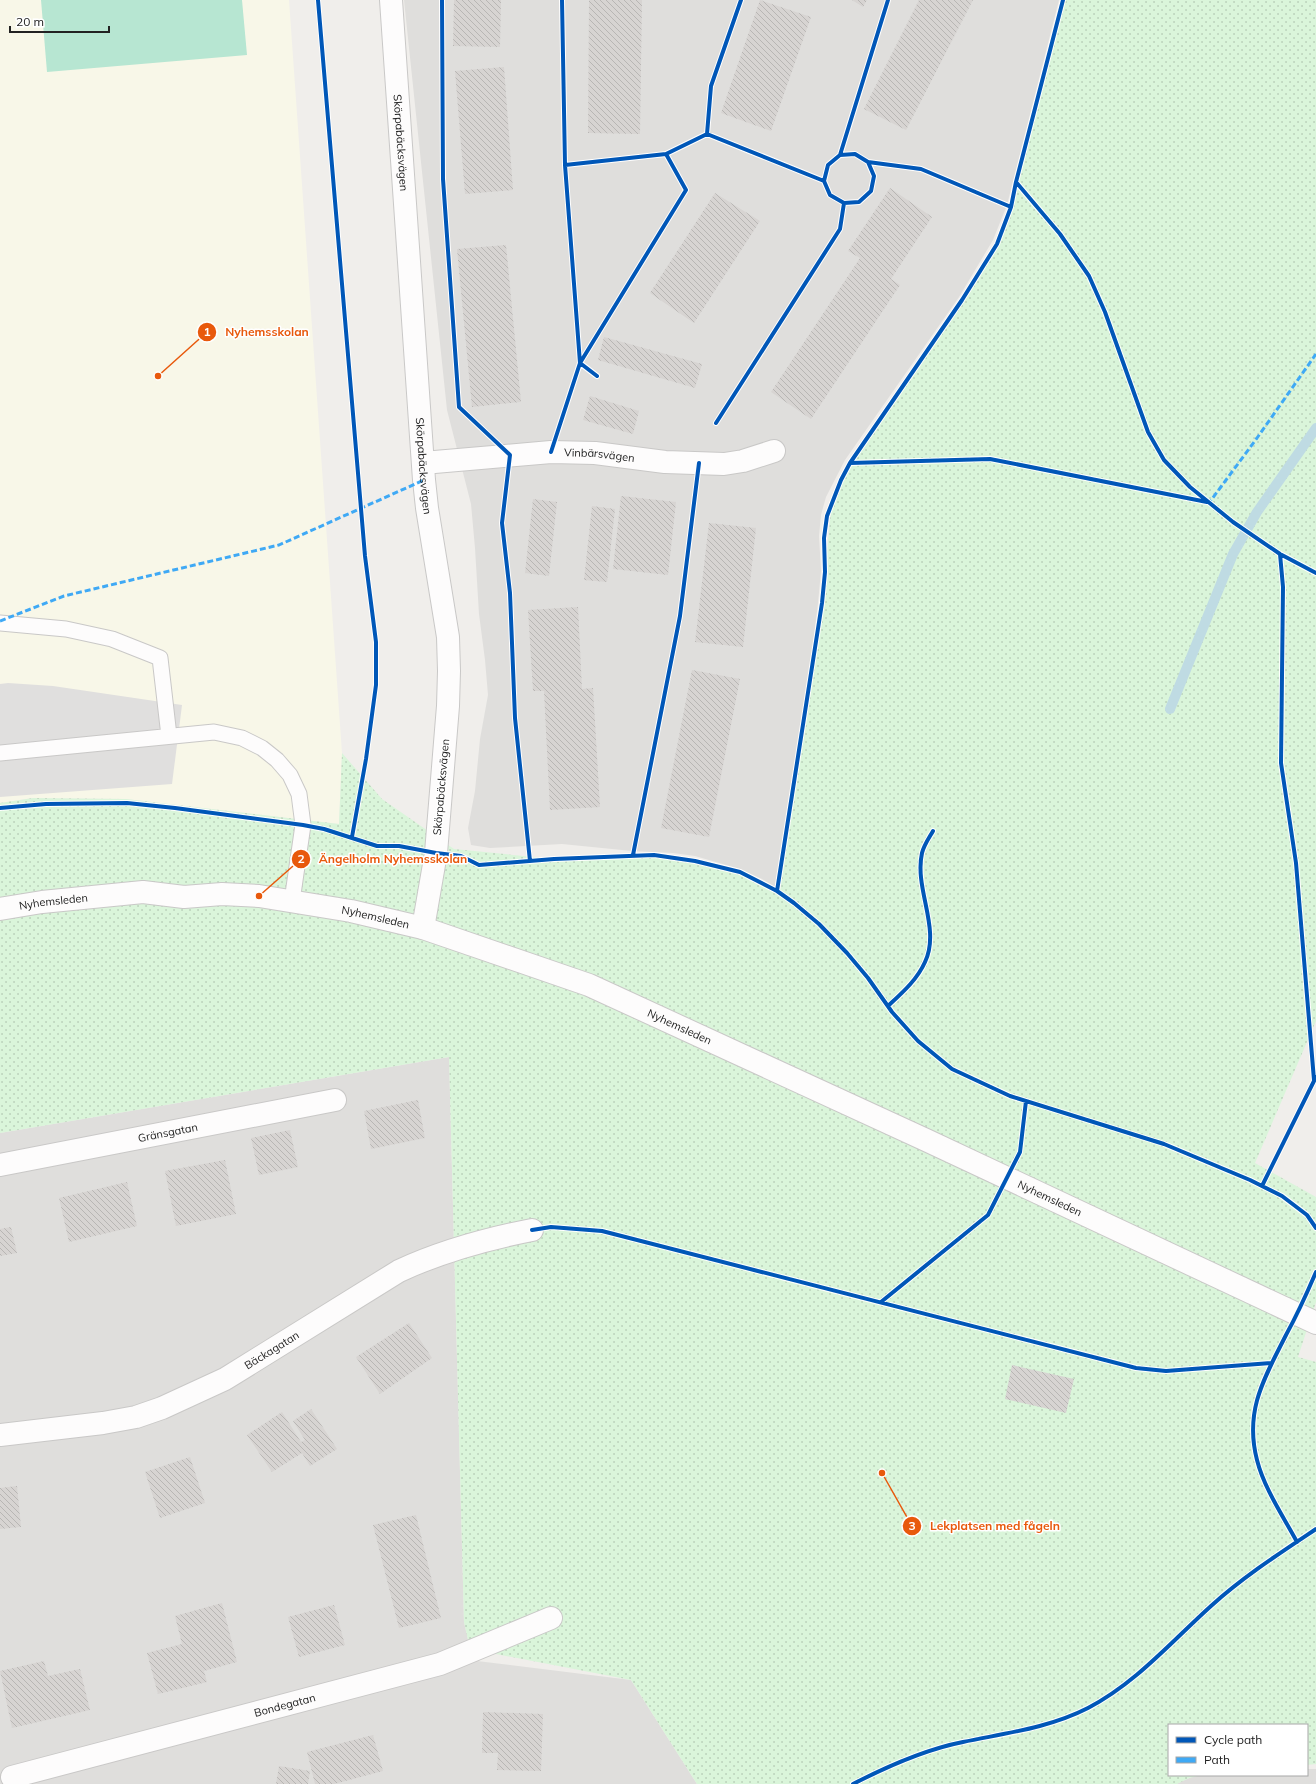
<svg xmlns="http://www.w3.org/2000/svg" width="1316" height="1784" font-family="Mulish,sans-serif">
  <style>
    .residential { fill: #dfdedc }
    .education { fill: #f8f7e8 }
    .park { fill: url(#park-dots) }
    .pitch { fill: #b7e6d2 }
    .parking { fill: #e0dfde }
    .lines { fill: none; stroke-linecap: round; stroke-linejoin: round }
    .stream { stroke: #bfdbe3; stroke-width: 10 }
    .building { fill: url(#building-back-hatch) }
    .lane-casing { stroke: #c9c8c7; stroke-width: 17 }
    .street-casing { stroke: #c9c8c7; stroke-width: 24 }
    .lane { stroke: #fdfcfc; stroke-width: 15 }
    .street { stroke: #fdfcfc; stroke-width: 22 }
    .quiet { stroke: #3fa9f5; stroke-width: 3; stroke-dasharray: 6 3; stroke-linecap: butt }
    .cycleway-casing { stroke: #fff; stroke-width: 6 }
    .cycleway { stroke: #0057b8; stroke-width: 4 }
    .labels { text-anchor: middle; stroke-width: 3; stroke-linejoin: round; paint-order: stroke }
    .street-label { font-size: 11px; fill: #222; stroke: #fff }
    .leader { fill: none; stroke: #e8590c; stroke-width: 1.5 }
    .callout-dot { fill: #e8590c; stroke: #fff; stroke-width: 1.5 }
    .mark-label { font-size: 12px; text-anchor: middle; font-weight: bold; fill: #fff }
    .callout-label { font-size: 12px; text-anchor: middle; font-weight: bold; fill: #e8590c; stroke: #fff; stroke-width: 3; stroke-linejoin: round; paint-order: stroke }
  </style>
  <defs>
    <pattern id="park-dots" width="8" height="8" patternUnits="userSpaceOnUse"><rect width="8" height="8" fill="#daf5da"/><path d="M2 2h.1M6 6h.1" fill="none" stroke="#bbd2bb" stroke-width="1.8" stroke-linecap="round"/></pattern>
    <pattern id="building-back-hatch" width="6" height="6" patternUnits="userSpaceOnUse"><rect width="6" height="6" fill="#d7d4d2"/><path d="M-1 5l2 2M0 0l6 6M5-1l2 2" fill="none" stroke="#b8b6b4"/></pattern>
  </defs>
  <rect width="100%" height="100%" fill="#f0eeeb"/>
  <path class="residential" d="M404,0H1059L1007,205L993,240L959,297L845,460L826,497L821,515L819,536L821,571L818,603L783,892L762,879L740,869L695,856L673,853L632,851L562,844L490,848L471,845L468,828L475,791L480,739L488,695L485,660L479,614L475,548L471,504L447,410Z
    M449,1057L464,1622L470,1649L477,1661L631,1680L697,1784H0V1133Z
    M1307,1769H1316V1784H1176L1196,1775H1307Z"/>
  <path class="education" d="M0,0H289L342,753L339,824L126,799L33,798L0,803Z"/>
  <path class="park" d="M1064,0H1316V1021L1255,1163L1316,1197V1302L1298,1357L1316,1362V1764L1307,1765V1725H1169V1775H1202L1189,1778L1177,1784H697L631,1680L470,1649L464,1622L449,1057L0,1133V803L33,798L126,799L339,824L342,753L382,799L454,849L554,859L673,857L740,872L777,891L825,572L832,500L850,463L997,244L1011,206Z"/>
  <path class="pitch" d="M41,0H242L247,55L47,72Z"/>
  <path class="parking" d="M8,683L53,686L182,705L172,784L0,797V684Z"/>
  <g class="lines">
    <path class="stream" d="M1170,709L1233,554L1257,512L1316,428"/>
  </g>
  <path class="building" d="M454,0H501L500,47L453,46Z
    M589,0H642L640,134L588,133Z
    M760,0L811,17L771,131L721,113Z
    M852,0H867L863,7Z
    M919,0H973L906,130L864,109Z
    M504,67L513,190L465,194L455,71Z
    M890,188L932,217L891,279L900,285L811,419L771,392L860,258L848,251Z
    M715,193L760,221L694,323L650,293Z
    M506,245L521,402L472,407L457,249Z
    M604,337L702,364L695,388L598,360Z
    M590,396L639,411L633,434L583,420Z
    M621,496L676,502L668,575L613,569Z
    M533,499L557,502L549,576L525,573Z
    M592,506L615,509L607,582L584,580Z
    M709,523L756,528L743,647L695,642Z
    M578,607L582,689L593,688L600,807L550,810L544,691H533L528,610Z
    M692,670L740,679L709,837L661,828Z
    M418,1100L425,1138L371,1149L364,1111Z
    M290,1130L298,1167L259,1175L251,1138Z
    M225,1160L236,1214L176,1226L165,1171Z
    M127,1182L137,1226L69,1242L59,1198Z
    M11,1227L17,1253L0,1256V1229Z
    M409,1323L432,1358L380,1394L356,1357Z
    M1012,1365L1074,1379L1066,1413L1005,1399Z
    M311,1409L337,1449L310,1466L302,1453L272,1472L247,1435L282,1412L301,1442L305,1440L293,1421Z
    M190,1457L205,1503L160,1518L145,1472Z
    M17,1486L21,1527L0,1529V1488Z
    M416,1515L441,1618L399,1628L373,1525Z
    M222,1603L237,1662L204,1671L207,1682L158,1694L147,1653L182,1644L175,1616Z
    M334,1605L345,1645L299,1657L288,1617Z
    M44,1661L48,1676L80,1669L90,1710L12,1728L0,1671Z
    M483,1712L543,1714L541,1771L497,1770L498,1753H482Z
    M373,1735L383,1771L334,1784H315L307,1752Z
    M279,1766L310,1771L308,1784H276Z"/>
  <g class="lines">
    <defs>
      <path id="lane" d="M0,623L66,629L112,639L160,658L169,736
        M0,753L214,732L242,738L262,748L277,760L290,775L299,794L303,825L292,901"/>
      <g id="street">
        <path id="s1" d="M391,0L424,480L427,508L448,637L449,671L448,706L436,853L423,928"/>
        <path id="s2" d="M423,463L551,452L595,453L665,462L724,464L743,461L774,451"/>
        <path id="s3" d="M0,909L42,902L143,892L184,897L222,894L259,896L351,911L423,928L589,985L926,1140L1316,1323"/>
        <path id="s4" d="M0,1165L335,1100"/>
        <path id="s5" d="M0,1435L103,1423L136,1417L162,1408L225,1379L399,1271C442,1251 486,1239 532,1230"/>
        <path id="s6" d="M12,1777L440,1664L551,1618"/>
      </g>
    </defs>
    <use href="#lane" class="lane-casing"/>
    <use href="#street" class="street-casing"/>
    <use href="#lane" class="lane"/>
    <use href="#street" class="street"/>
    <path class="quiet" d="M1207,502L1209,503L1257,438L1316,354
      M0,621L64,596L279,545L424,480"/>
    <defs>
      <path id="cycleway" d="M318,0L365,556L376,642V685L366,759L352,837
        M442,0L443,179L459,407L510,455L502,523L510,593L515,718L530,861
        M562,0L565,165L666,154L707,134L824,181
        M707,134L711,86L741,0
        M840,155L855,154L868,162L874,176L871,191L859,202L844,203L830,195L824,181L828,165L840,155L888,0
        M868,162L921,169L1011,207
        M1016,182L1060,234L1089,276L1105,312L1148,432L1164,460L1190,487L1233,522L1280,554L1316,573
        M597,376L580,363L686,190L666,154
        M716,423L840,229L844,203
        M551,452L580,363L565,165
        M850,463L990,459L1207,502
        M1280,554L1283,587L1281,763L1296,863L1314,1080
        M0,808L46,804L127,803L175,808L303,825L324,829L377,846H399L436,853L461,856L479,865L554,859L654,855L695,861L740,872L777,891L794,903L819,924L847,953L868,978L892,1012L918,1041L952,1069L1010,1096L1164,1144L1250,1180L1282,1196L1307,1215L1316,1228
        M633,855L680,616L699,463
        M777,891L822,603L825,572L824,538L827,516L841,480L850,463L962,300L997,244L1011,207L1016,182L1063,0
        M888,1006C902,993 917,980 925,962C941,928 914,889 922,853C924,845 929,838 933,831
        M1262,1186L1316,1077
        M532,1230L551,1227L602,1231L1136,1368L1166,1371L1271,1363
        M881,1302L988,1215L1020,1152L1026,1101
        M1297,1542C1283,1516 1264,1488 1257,1460C1244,1410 1265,1377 1286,1335C1297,1315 1307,1293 1316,1272
        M853,1784C886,1767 927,1749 963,1742C1006,1733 1049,1728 1088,1708C1136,1683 1171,1642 1211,1606C1243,1577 1280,1553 1316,1529"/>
    </defs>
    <use href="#cycleway" class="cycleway-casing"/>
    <use href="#cycleway" class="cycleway"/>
  </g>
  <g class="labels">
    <g class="street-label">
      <text dy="4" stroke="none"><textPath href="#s1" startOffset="143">Skörpabäcksvägen</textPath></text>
      <text dy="4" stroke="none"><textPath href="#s2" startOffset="177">Vinbärsvägen</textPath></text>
      <text dy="4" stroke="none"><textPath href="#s1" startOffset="467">Skörpabäcksvägen</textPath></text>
      <text transform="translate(441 787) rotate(-85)" y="4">Skörpabäcksvägen</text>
      <text dy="4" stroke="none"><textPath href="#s3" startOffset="54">Nyhemsleden</textPath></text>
      <text dy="4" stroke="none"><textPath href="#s3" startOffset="379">Nyhemsleden</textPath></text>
      <text dy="4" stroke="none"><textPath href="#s3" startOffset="703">Nyhemsleden</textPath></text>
      <text dy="4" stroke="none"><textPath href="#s4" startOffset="171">Gränsgatan</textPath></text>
      <text dy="4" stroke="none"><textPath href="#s3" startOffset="1111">Nyhemsleden</textPath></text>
      <text dy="4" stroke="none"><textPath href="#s5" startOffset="289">Bäckagatan</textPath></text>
      <text dy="4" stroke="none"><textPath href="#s6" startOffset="282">Bondegatan</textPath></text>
    </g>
  </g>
  <path class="leader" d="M158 376L207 332M259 896L301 859M882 1473L912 1526"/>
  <g class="callout-dot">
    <circle cx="158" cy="376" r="4"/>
    <circle cx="259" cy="896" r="4"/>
    <circle cx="882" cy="1473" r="4"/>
    <circle cx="207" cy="332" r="10"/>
    <circle cx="301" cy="859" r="10"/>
    <circle cx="912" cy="1526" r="10"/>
  </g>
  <g class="mark-label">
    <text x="207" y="336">1</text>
    <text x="301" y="863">2</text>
    <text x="912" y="1530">3</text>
  </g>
  <g class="callout-label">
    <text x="267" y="336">Nyhemsskolan</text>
    <text x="393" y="863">Ängelholm Nyhemsskolan</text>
    <text x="995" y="1530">Lekplatsen med fågeln</text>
  </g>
  <rect x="1168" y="1724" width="140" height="52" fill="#ffffff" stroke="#a7a7a7"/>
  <rect x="1176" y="1737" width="20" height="6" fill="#0057b8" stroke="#a7a7a7"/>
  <text x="1204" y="1744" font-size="12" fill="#222222">Cycle path</text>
  <rect x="1176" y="1757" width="20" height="6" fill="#3fa9f5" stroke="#a7a7a7"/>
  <text x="1204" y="1764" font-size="12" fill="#222222">Path</text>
  <path d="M10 26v6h99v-6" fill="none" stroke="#222222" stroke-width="2"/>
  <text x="16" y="26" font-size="12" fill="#222222" stroke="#ffffff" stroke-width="3" paint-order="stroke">20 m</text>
</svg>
